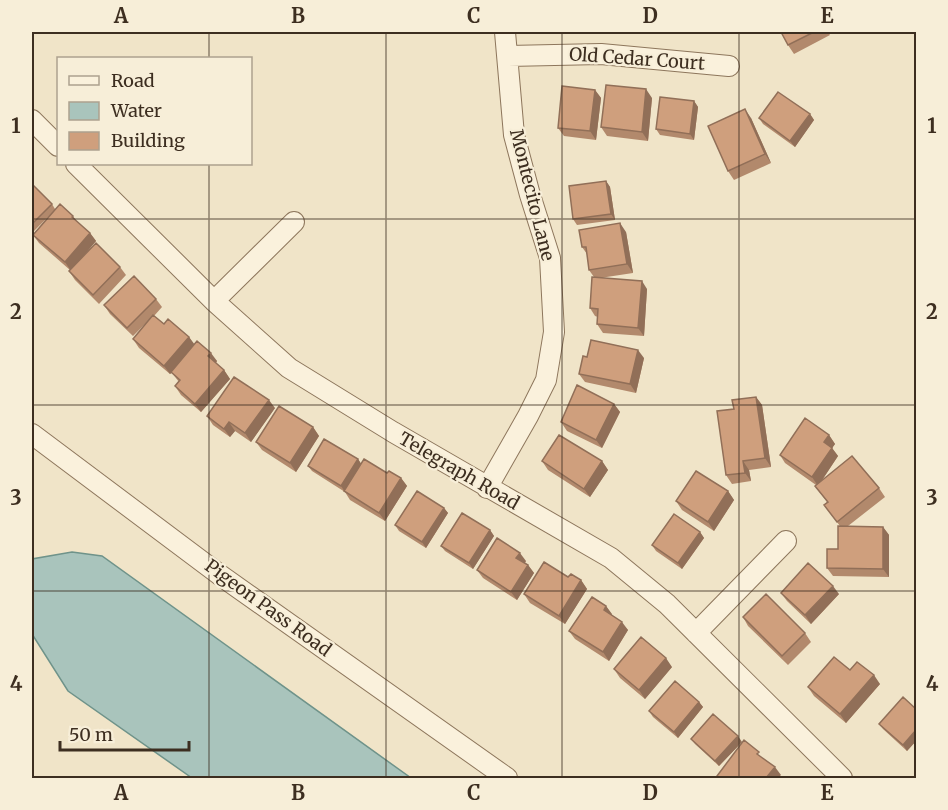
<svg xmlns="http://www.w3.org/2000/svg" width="948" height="810" font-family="Merriweather,serif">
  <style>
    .water { fill: #a9c4bc; stroke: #6f938a; stroke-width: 1.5 }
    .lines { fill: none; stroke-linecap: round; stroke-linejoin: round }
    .minor-casing { stroke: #8d765c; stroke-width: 22 }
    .minor { stroke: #faf1dc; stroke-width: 20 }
    .wall { fill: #b2896c }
    .shaded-wall { fill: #916f58 }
    .building { fill: #cf9f7d; stroke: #916f58; stroke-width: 1.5 }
    .grid { fill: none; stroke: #3d2e20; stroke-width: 1.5; stroke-opacity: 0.55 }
    .labels { text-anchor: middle; stroke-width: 4.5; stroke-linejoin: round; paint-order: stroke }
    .street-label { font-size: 18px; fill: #3d2e20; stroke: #f7eed8 }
    .neatline { fill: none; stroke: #3d2e20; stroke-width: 2 }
    .grid-label { font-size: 20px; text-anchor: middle; font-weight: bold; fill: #3d2e20 }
  </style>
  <rect width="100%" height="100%" fill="#f0e4c8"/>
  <path class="water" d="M72,552L102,556L411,778H192L68,691L32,634V559Z"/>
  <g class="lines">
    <defs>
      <path id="minor" d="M508,56L601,54L729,66
        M32,120L58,146
        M76,164L214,301L289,368L393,432L611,558L667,604L842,778
        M214,301L294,222
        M32,434L220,575L507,778
        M487,488L528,416L546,380L554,332L550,258L530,195L514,135L505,32
        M696,633L786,541"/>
    </defs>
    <use href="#minor" class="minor-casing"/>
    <use href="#minor" class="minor"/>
  </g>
  <path class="wall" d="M781,32H828L830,35L794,54L788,45Z
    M595,90L601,98L596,140L564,136L558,128Z
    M652,98L648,141L607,136L601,127Z
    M694,101L698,107L694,140L660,135L656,129Z
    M810,114L814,120L795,147L763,124L759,118Z
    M751,118L771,163L734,180L728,171Z
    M606,181L610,187L615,220L577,225L573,219Z
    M32,184L52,204L55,209L73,216L77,222L90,233L96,241L82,257L120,267L126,275L99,304L75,280L69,271L70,270L39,243L33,235L49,216L32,233Z
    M626,232L633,273L600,278L647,289L644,336L603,333L597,324L598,317L595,316L590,308L594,277L589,270L587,254L582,247Z
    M156,299L162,307L154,316L164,324L189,337L194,345L217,361L216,363L224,370L230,379L201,412L181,395L175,386L179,382L172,373L170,374L139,348L133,339L148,321L133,336L110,314L104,305Z
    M587,357L644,358L636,393L585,382L579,374Z
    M756,397L762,405L771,467L749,470L751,481L732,484L726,475L734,409Z
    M614,404L620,412L602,448L567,431L561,422Z
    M275,408L251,442L235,431L230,437L213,425L207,416Z
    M313,427L319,436L296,472L262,450L256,442Z
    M829,435L835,444L832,448L838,456L821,482L879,488L885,497L848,526L883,527L889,535V577L833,576L827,568L838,549L840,526L824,505L827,502L815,486L816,485L785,463L780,455Z
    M358,459L361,464L401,478L407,486L385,521L350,500L345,492L312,471L308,466Z
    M542,461H602L608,470L590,497L548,470Z
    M728,491L734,500L714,531L682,510L676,501Z
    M444,508L448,513L426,548L399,531L395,525Z
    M490,530L494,536L473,569L445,551L441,546Z
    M700,532L704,538L682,569L656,551L652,545Z
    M526,561L525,563L528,565L534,573L517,600L483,578L477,570Z
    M568,577L581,580L587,589L565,624L530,603L524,594Z
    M781,593L839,594L811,624L787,601Z
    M606,606L612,615L628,630L609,661L575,639L569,631Z
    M743,617L805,633L811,642L788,665L748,626Z
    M672,667L645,699L620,678L614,669Z
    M850,670L880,684L846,723L814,696L808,687Z
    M699,702L703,707L678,738L653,717L649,711Z
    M916,709V741L907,751L883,729L879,724Z
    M691,739L742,742L719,766L695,744Z"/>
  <path class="shaded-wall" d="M646,89L652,98L648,141L642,132Z
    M595,90L601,98L596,140L590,131Z
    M694,101L698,107L694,140L690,134Z
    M745,109L751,118L771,163L765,154Z
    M810,114L814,120L795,147L790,141Z
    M606,181L610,187L615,220L611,214Z
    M620,223L626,232L633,273L627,264Z
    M90,233L96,241L71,271L65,262Z
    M642,281L647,289L644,336L638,328Z
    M189,337L195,345L170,374L164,366Z
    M638,350L644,358L636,393L630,384Z
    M211,353L217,361L214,365L208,356Z
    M224,370L230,379L201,412L195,404Z
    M756,397L762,405L771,467L765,458Z
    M269,400L275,408L251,442L245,433Z
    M614,404L620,412L602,448L596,440Z
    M229,422L235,431L230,437L224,429Z
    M313,427L319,436L296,472L290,463Z
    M829,435L835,444L830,451L824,442Z
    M832,448L838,456L818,486L812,477Z
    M358,459L362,465L345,492L341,486Z
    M602,461L608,470L590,497L584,489Z
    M743,461L749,470L751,481L745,473Z
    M401,478L407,486L385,521L379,513Z
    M728,491L734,500L714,531L708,522Z
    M444,508L448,513L426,548L422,542Z
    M883,527L889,535V577L883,569Z
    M490,530L494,536L473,569L469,563Z
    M700,532L704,538L682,569L678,563Z
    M520,553L526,561L522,566L516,558Z
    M528,565L534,573L517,600L511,592Z
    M581,580L587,589L565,624L559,616Z
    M833,586L839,594L811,624L805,615Z
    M606,606L612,614L610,618L604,610Z
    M622,622L628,630L609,661L603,652Z
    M666,658L672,667L645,699L639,690Z
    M874,675L880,684L846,723L840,714Z
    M699,702L703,707L678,738L674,732Z
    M916,730V741L907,751L903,745Z
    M738,736L742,742L719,766L715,761Z
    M775,767L781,775L778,778H766Z"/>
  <path class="building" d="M781,32H814L788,45Z
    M606,85L646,89L642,132L601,127Z
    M562,86L595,90L590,131L558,128Z
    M778,92L810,114L790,141L759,118Z
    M660,97L694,101L690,134L656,129Z
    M745,109L765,154L728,171L708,126Z
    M606,181L611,214L573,219L569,186Z
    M32,184L52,204L32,224Z
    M60,204L73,216L72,217L90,233L65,262L33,235Z
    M620,223L627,264L589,270L586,247H582L579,230Z
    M96,243L120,267L93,295L69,271Z
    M134,276L156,299L127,328L104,305Z
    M592,277L642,281L638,328L597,324L598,309L590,308Z
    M153,315L164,324L168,319L189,337L164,366L133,339Z
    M591,340L638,350L630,384L579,374L583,356L587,357Z
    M197,341L211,353L208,356L224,370L195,404L175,386L180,380L171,372Z
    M234,377L269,400L245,433L229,422L224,429L207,416Z
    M577,385L614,404L596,440L561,422Z
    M756,397L765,458L743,461L745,473L726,475L717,411L734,409L732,400Z
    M279,406L313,427L290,463L256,442Z
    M805,418L829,435L824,442L832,448L812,477L780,455Z
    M559,435L602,461L584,489L542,461Z
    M324,439L358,459L341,486L308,466Z
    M852,456L879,488L837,522L824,505L828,502L815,486Z
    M364,459L387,473L389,471L401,478L379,513L344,491Z
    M696,471L728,491L708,522L676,501Z
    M417,491L444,508L422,542L395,525Z
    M462,513L490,530L469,563L441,546Z
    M674,514L700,532L678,563L652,545Z
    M838,526L883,527V569L827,568V549H838Z
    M497,538L520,553L516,558L528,565L511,592L477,570Z
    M544,562L568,577L571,574L581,580L559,616L524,594Z
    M808,563L833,586L805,615L781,593Z
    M766,594L805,633L782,656L743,617Z
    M592,597L606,606L604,610L622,622L603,652L569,631Z
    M641,637L666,658L639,690L614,669Z
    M834,657L850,670L857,662L874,675L840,714L808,687Z
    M675,681L699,702L674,732L649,711Z
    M903,697L916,709V730L903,745L879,724Z
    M713,714L738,736L715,761L691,739Z
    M744,740L759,752L757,754L775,767L766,778H721L717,776Z"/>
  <path class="grid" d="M209,32V58M386,32V778M562,32V778M739,32V778M209,164V778M32,219H916M32,405H916M32,591H916"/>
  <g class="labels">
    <g class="street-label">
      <text transform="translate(637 59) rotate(4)" y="6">Old Cedar Court</text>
      <text transform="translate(532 195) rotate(76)" y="6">Montecito Lane</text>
      <text transform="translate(459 471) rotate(30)" y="6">Telegraph Road</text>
      <text transform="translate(268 608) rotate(36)" y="6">Pigeon Pass Road</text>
    </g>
  </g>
  <rect width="948" height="810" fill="none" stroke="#f7eed8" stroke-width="66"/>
  <rect x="57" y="57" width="195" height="108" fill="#f7eed8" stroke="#ada18e" stroke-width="1.5"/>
  <rect x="69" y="76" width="30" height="9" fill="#faf1dc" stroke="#ada18e" stroke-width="1.5"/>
  <text x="111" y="87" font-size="18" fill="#3d2e20">Road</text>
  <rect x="69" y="102" width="30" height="18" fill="#a9c4bc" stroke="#ada18e" stroke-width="1.5"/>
  <text x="111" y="117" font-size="18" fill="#3d2e20">Water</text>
  <rect x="69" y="132" width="30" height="18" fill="#cf9f7d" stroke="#ada18e" stroke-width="1.5"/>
  <text x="111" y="147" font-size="18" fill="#3d2e20">Building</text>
  <path d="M60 741v9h129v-9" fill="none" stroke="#3d2e20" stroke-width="3"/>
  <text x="69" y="741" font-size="18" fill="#3d2e20" stroke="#f7eed8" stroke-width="4.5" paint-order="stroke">50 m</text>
  <rect x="33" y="33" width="882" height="744" class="neatline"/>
  <g class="grid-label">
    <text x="121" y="23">A</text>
    <text x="298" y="23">B</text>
    <text x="474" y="23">C</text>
    <text x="650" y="23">D</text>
    <text x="827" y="23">E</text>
    <text x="16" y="133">1</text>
    <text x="932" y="133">1</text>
    <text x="16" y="319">2</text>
    <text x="932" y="319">2</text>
    <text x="16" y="505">3</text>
    <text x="932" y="505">3</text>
    <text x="16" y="691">4</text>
    <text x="932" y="691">4</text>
    <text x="121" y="800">A</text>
    <text x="298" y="800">B</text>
    <text x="474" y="800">C</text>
    <text x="650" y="800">D</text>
    <text x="827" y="800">E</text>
  </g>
</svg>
